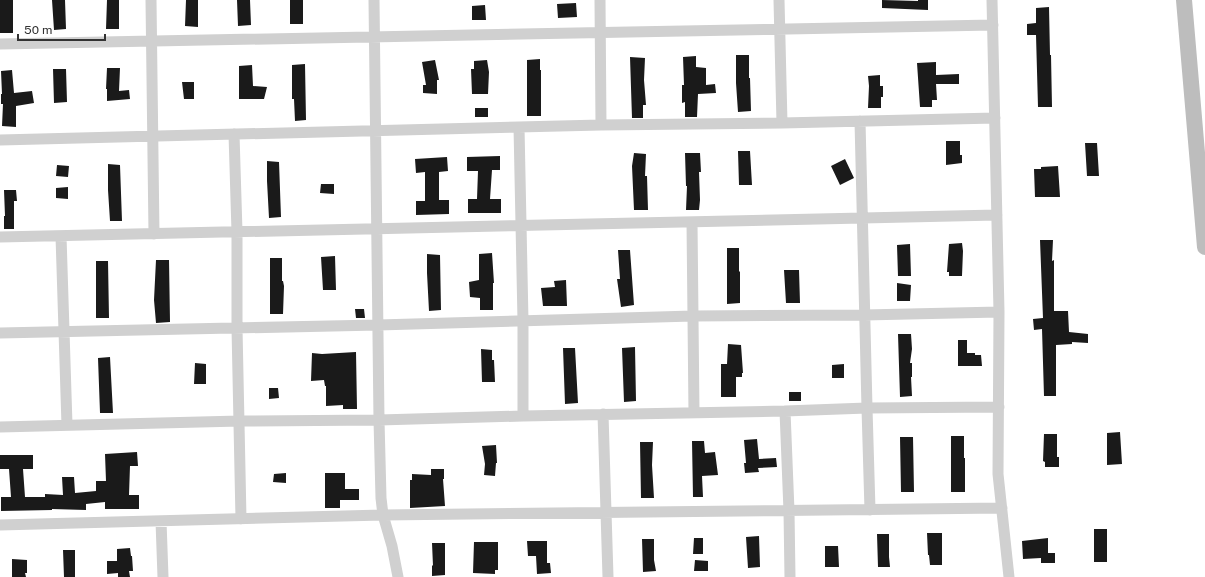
<svg xmlns="http://www.w3.org/2000/svg" width="1205" height="577" font-family="'Public Sans',sans-serif">
  <style>
    .building { fill: #1a1a1a }
    .lines { fill: none; stroke-linecap: round; stroke-linejoin: round }
    .street { stroke: #d0d0d0; stroke-width: 11 }
    .secondary { stroke: #bdbdbd; stroke-width: 16 }
  </style>
  <rect width="100%" height="100%" fill="#fff"/>
  <path class="building" d="M0,0H13V33H0Z
    M52,0H65L66,29L54,30Z
    M107,0H119V29H106Z
    M186,0H198V27L185,26Z
    M237,0H250L251,25L238,26Z
    M290,0H303V24H290Z
    M882,0L918,1V0H928V10L882,8Z
    M576,3L577,17L558,18L557,4Z
    M485,5L486,20H472V6Z
    M1049,7L1050,55H1051L1052,107H1038L1036,35H1027V24L1036,23V8Z
    M736,55H749V78H750L751,111L738,112L736,83Z
    M696,56V67L706,68V85L715,84L716,93L698,94L697,117H685V102L682,103V85H684L683,57Z
    M630,57L645,58L644,80L646,105H643V118H632Z
    M540,59V70H541V116H527V60Z
    M435,60L439,80H437V94L423,93V85H426L422,62Z
    M487,60L489,72L488,94H472L471,69H474V61Z
    M936,62V75L959,74V84H936L937,100H932V107H920L917,63Z
    M305,64L306,120L295,121L294,99H292V65Z
    M252,65L253,86L267,87L264,99H239V66Z
    M107,68H120L119,91L129,90L130,99L107,101V89H106Z
    M53,69H66L67,102L54,103Z
    M12,70L14,93L32,91L34,103L16,106V127L2,126L3,104H1V94H2L1,71Z
    M880,75V86H883V97H881V108H868L869,86L868,76Z
    M182,82H194V99H184Z
    M475,108H488V117H475Z
    M946,141H960V155H962V163L946,165Z
    M1085,143H1097L1099,176H1087Z
    M738,151H750L752,185H739Z
    M634,153L646,154L645,176H647L648,210H634L632,166Z
    M685,153H700L701,172H699L700,200L699,210H686L687,186H686Z
    M500,156V170H492L490,199H501V213H468V199H477L478,171H467V157Z
    M447,157L448,171L439,172V200H449V214L416,215V201H425V172L416,173L415,159Z
    M845,159L854,178L840,185L831,166Z
    M267,161L279,162L281,217L269,218L267,181Z
    M108,164L120,165L122,221H110L108,190Z
    M57,165L69,166L68,177L56,176Z
    M1058,166L1060,197H1035L1034,169H1041V167Z
    M321,184H334V194L320,193Z
    M68,187V199L56,198V188Z
    M4,190H16L17,201H14V229H4V216H5Z
    M1040,240H1053L1052,261L1054,260V311H1068L1069,332L1088,334V343L1072,342V344L1056,345V396H1044L1042,329L1034,330L1033,319L1043,318Z
    M962,243L963,251L962,276H949V272H947L949,244Z
    M910,244L911,276H898L897,245Z
    M727,248H739V271L740,272V303L727,304Z
    M618,250H630L634,305L621,307L617,279H620Z
    M492,253L494,283H493V310H480V298L470,297L469,282L479,280V254Z
    M427,254L440,255L441,310L429,311L427,273Z
    M335,256L336,290H323L321,257Z
    M270,258H282V281H283L284,286L283,314H270Z
    M156,260H169L170,322L156,323L154,300Z
    M96,261H108L109,318H96Z
    M784,270H799L800,303H786Z
    M566,280L567,306H543L541,288L555,287L554,281Z
    M897,283L911,285L910,301H897Z
    M355,309H364L365,318H356Z
    M898,334H911L912,349L910,363H912V377H911L912,396L900,397Z
    M958,340H967V353H975V355H981L982,366H958Z
    M728,344L741,345L743,373H742V377H736V397H721V364H727Z
    M635,347L636,401L624,402L622,348Z
    M563,348H575L578,403L565,404Z
    M481,349L492,350V360H494L495,382H482Z
    M356,352L357,409H343V405L326,406V386H325L324,380L311,381L312,353L322,354Z
    M110,357L113,413H100L98,358Z
    M195,363L206,364V384H194Z
    M844,364V378H832V365Z
    M269,388H278L279,398L269,399Z
    M789,392H801V401H789Z
    M1120,432L1122,464L1107,465V433Z
    M1044,434H1057V457H1059V467H1045V462L1043,461Z
    M951,436H964V458H965V492H951Z
    M900,437H913L914,492H901Z
    M757,439L759,459L776,458L777,467L758,468L759,472L745,473L744,463H746L744,440Z
    M692,441H704L705,453L715,452L718,475L702,476L703,497H693Z
    M640,442H653L652,465L654,498H641Z
    M496,445L497,463H496L495,476L484,475L485,464L482,446Z
    M137,452L138,466H130L129,495H139V509H105V502L86,504V510L52,509V510L1,511V497H11L9,469H0V455H33V469H23L25,497H45V494L63,495L62,477H74L75,493L96,491V481H106L105,454Z
    M431,469H444V479H443L445,506L410,508V480H412V474L431,475Z
    M286,473V483L273,482L274,474Z
    M325,473H345V489H359V500H340V508H325Z
    M1094,529H1107V562H1094Z
    M927,533H942V565H930L929,555H928Z
    M877,534H889V557L890,567H878Z
    M759,536L760,567L748,568L746,537Z
    M694,538H703V554H693Z
    M1048,538V553H1055V563H1041V558L1023,559L1022,541Z
    M642,539H654V560L656,571L643,572Z
    M527,541H547V563H550L551,573L537,574L536,556H528Z
    M474,542H498V570H495V574L473,573Z
    M432,543H445V575L432,576V565L433,566Z
    M825,546H838L839,567H825Z
    M130,548L131,556H132L133,571H129L130,577H118V573L107,574V561H117V549Z
    M63,550H75V577H64Z
    M12,559L27,560V573H25L26,577H12Z
    M695,560L708,561V571H694Z"/>
  <g class="lines">
    <path class="street" d="M151,0L154,234
      M374,0L379,420L381,498L383,515L392,546L398,577
      M600,0L601,125
      M779,0L782,123
      M992,0L999,312L998,474L1009,577
      M0,44L993,25
      M860,121L867,408L870,510
      M519,127L523,321V416
      M234,134L237,232V328L241,519
      M0,140L601,125L782,123L995,118
      M692,222L694,413
      M61,236L67,425
      M0,237L997,215
      M0,333L378,325L693,316L864,315L999,312
      M785,411L789,511L790,577
      M603,414L608,577
      M0,427L240,421L379,420L523,416L785,411L867,408L999,407
      M161,521L163,577
      M0,525L383,515L1002,508"/>
    <path class="secondary" d="M1184,0L1205,247"/>
  </g>
  <path d="M18 34v6h87v-6" fill="none" stroke="#333333" stroke-width="2"/>
  <text x="24" y="34" font-size="12" fill="#333333" stroke="#ffffff" stroke-width="3" paint-order="stroke">50 m</text>
</svg>
